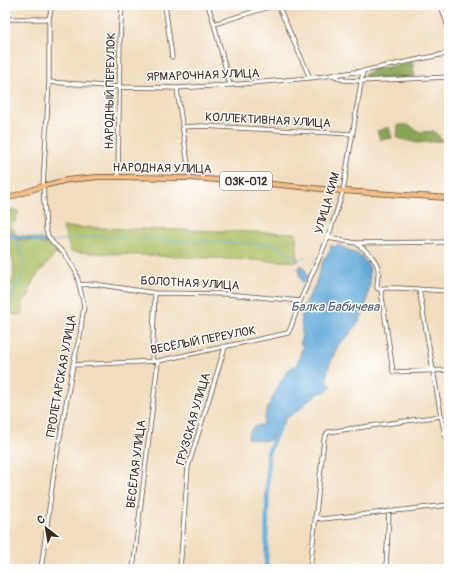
<svg xmlns="http://www.w3.org/2000/svg" width="454" height="574" font-family="Pangolin,sans-serif">
  <style>
    .green { fill: #abbe61; stroke: #737440 }
    .forest { fill: #88a557; stroke: #62683a }
    .water { fill: #61a9d8; stroke: #4e6a7b }
    .lines { fill: none; stroke-linecap: round; stroke-linejoin: round }
    .stream { stroke: #61a9d8; stroke-width: 1 }
    .river { stroke: #61a9d8; stroke-width: 4.5 }
    .minor-casing { stroke: #564536; stroke-width: 5 }
    .major-casing { stroke: #564536; stroke-width: 6 }
    .minor { stroke: #fff; stroke-width: 3.5 }
    .major { stroke: #f6be87; stroke-width: 4.5 }
    .labels { text-anchor: middle; stroke-width: 3; stroke-linejoin: round; paint-order: stroke }
    .shield { fill: #fff; stroke: #766a62; stroke-width: 1 }
    .shield-label { font-size: 11px; font-weight: bold; fill: #3b2a1e }
    .street-label { font-size: 12px; fill: #3b2a1e; stroke: #fff }
    .water-label { font-size: 13px; font-style: italic; fill: #4a5d68; stroke: #fff }
  </style>
  <rect width="100%" height="100%" fill="#fff"/>
  <filter id="ink" filterUnits="userSpaceOnUse"><feTurbulence type="fractalNoise" baseFrequency=".025" numOctaves="2"/><feDisplacementMap in="SourceGraphic" scale="8" xChannelSelector="R" yChannelSelector="G"/><feConvolveMatrix kernelMatrix="1 2 1 2 8 2 1 2 1" color-interpolation-filters="sRGB"/></filter>
  <filter id="wash" filterUnits="userSpaceOnUse"><feTurbulence type="fractalNoise" baseFrequency=".012" numOctaves="4" result="noise"/><feDisplacementMap in="SourceGraphic" scale="16" xChannelSelector="R" yChannelSelector="G"/><feGaussianBlur stdDeviation="0.9" result="paint"/><feColorMatrix in="noise" values="0 0 0 0 0 0 0 0 0 0 0 0 0 0 0 0 0 1.4 0 .05"/><feComposite in="paint" operator="in"/></filter>
  <g filter="url(#wash)">
    <rect width="100%" height="100%" fill="#f1ddbe"/>
    <path class="green" d="M6,200L8,206L10,209L18,211V214L16,216V221L12,225L15,234L5,229V201Z
      M63,227L296,233L298,262L71,252Z
      M5,233L12,238L19,239L31,240L46,244L47,241H48L57,252L34,279L30,287L29,296L22,302C26,316 19,317 8,313L5,317V307L13,290L11,284C17,271 13,262 10,249H5Z"/>
    <path class="forest" d="M412,62L415,77L369,79L364,75L372,70Z
      M398,125H408L420,132L434,131L443,141L417,143L397,138Z
      M389,127L392,138L380,140L377,131Z"/>
    <path class="water" d="M5,229C17,238 33,236 47,241L46,244H44L31,240L14,239L5,233Z
      M331,245H332L334,247L338,245L361,256L369,266L370,285L366,306L359,322L349,335L338,345L328,369L327,379L328,383L332,385L330,388L326,391L318,394L310,399L299,410L285,419L282,426L274,431L271,440L260,441L248,438C248,433 251,427 257,426C259,425 261,425 263,425L266,411L281,381L290,368L296,366L303,346L300,343L302,335L301,318L304,306L315,285L323,260L330,251Z
      M301,265C306,269 308,274 307,280L306,281L302,282C300,278 298,272 299,267Z"/>
    <g class="lines">
      <path class="stream" d="M54,241L101,236L173,241L274,244L298,259L304,257H305
        M314,262L317,258
        M5,311L21,277L25,263L16,239"/>
      <path class="river" d="M266,569L268,453L281,423"/>
    </g>
  </g>
  <g filter="url(#ink)">
    <g class="lines">
      <defs>
        <path id="minor" d="M165,5L172,57
          M208,5L214,24L230,85
          M278,5L310,78
          M441,5L449,30
          M5,19H49
          M214,24L275,5
          M335,76L343,80L361,81L449,77
          M49,82L120,87L177,88L230,85L310,78L363,71L449,53
          M177,88L178,97L190,178
          M182,127L202,126L353,134
          M118,177L120,40L122,5
          M328,238L356,243L449,242
          M356,243C364,249 375,257 378,268C379,274 377,281 377,288L381,290L393,372L449,370
          M79,285L94,284L155,293L228,294L300,301
          M419,289L441,416L449,452
          M381,290L384,288H399L449,291
          M152,361L155,293
          M73,365L158,361L288,333L291,327L300,301L328,238L343,191L363,71
          M315,517L322,519L449,505
          M41,569L55,465L73,365L80,335L84,305L76,272L65,254L53,243L48,236L46,230L43,186L49,82V19L52,5
          M133,569L158,361
          M180,569L188,467L225,347
          M310,569L324,439L328,432L441,416
          M386,569L389,511"/>
        <path id="major" d="M5,199L43,186L67,180L98,177H118L190,178L250,182L343,191L449,198"/>
      </defs>
      <use href="#minor" class="minor-casing"/>
      <use href="#major" class="major-casing"/>
      <use href="#minor" class="minor"/>
      <use href="#major" class="major"/>
    </g>
  </g>
  <g class="labels">
    <rect class="shield" x="220" y="172" width="52" height="18" rx="3"/>
    <g class="shield-label">
      <text x="246" y="185">03К-012</text>
    </g>
    <g class="street-label">
      <text transform="translate(203 75) rotate(-2)" y="4">ЯРМАРОЧНАЯ УЛИЦА</text>
      <text transform="translate(110 91) rotate(-89)" y="4">НАРОДНЫЙ ПЕРЕУЛОК</text>
      <text transform="translate(268 120) rotate(3)" y="4">КОЛЛЕКТИВНАЯ УЛИЦА</text>
      <text transform="translate(162 168) rotate(1)" y="4">НАРОДНАЯ УЛИЦА</text>
      <text transform="translate(327 203) rotate(-74)" y="4">УЛИЦА КИМ</text>
      <text transform="translate(190 283) rotate(3)" y="4">БОЛОТНАЯ УЛИЦА</text>
      <text transform="translate(203 340) rotate(-11)" y="4">ВЕСЁЛЫЙ ПЕРЕУЛОК</text>
      <text transform="translate(61 376) rotate(-80)" y="4">ПРОЛЕТАРСКАЯ УЛИЦА</text>
      <text transform="translate(193 419) rotate(-74)" y="4">ГРУЗСКАЯ УЛИЦА</text>
      <text transform="translate(136 464) rotate(-83)" y="4">ВЕСЁЛАЯ УЛИЦА</text>
    </g>
    <g class="water-label">
      <text x="335" y="311">Балка Бабичева</text>
    </g>
  </g>
  <rect width="454" height="574" fill="none" stroke="#fff" stroke-width="20"/>
  <g transform="translate(46 528) rotate(329)" stroke="#ffffff" stroke-width="3" paint-order="stroke">
  <path d="M0-3L7 15L0 10L-7 15Z" fill="#3b2a1e"/>
  <text y="-6" font-size="11" font-weight="bold" text-anchor="middle" fill="#3b2a1e">С</text>
  </g>
</svg>
